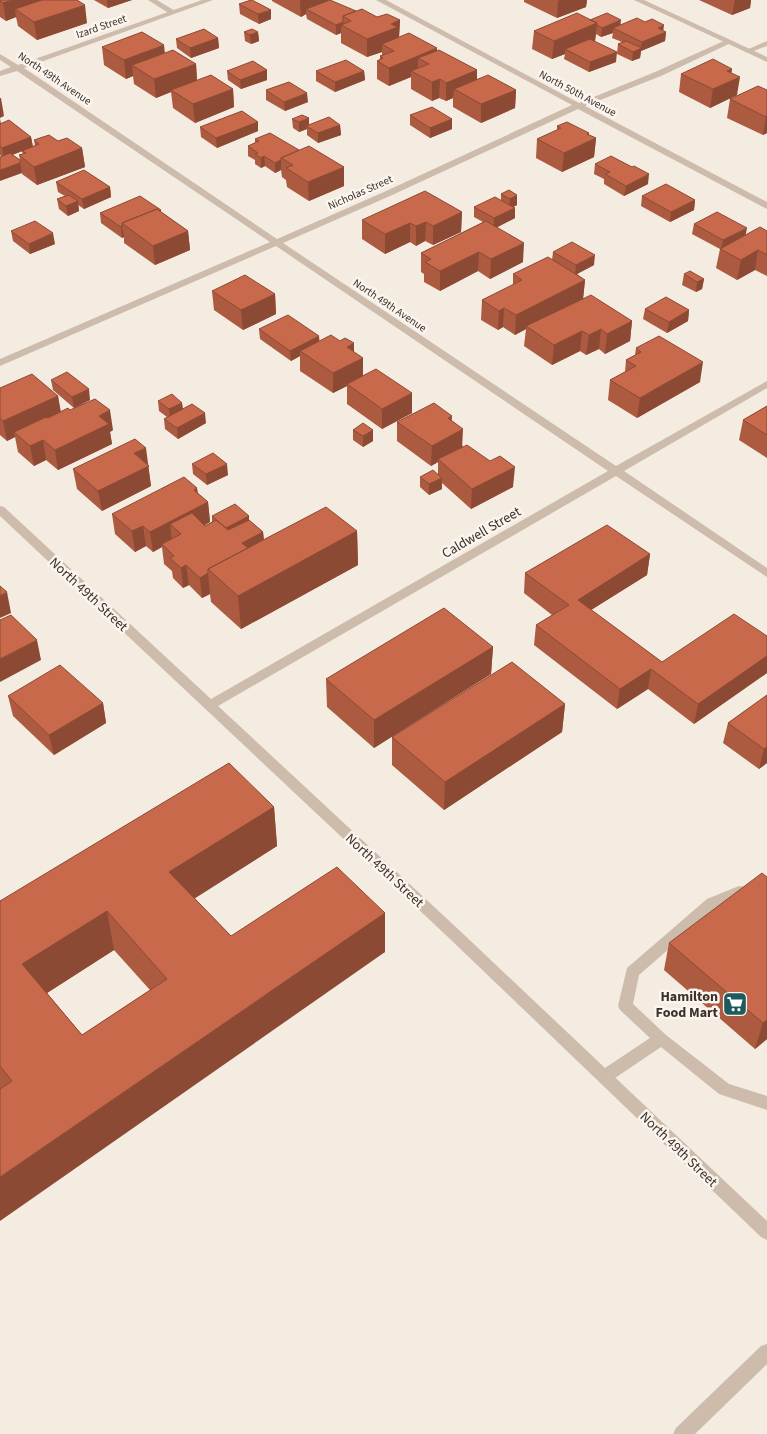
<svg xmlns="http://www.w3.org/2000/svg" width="767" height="1434" font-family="'Source Sans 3',sans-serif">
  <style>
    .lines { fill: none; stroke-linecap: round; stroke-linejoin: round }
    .service { fill: #cdbbac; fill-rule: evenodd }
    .minor { fill: #cdbbac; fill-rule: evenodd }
    .tertiary { fill: #cdbbac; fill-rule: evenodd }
    .wall { fill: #ac5a40; fill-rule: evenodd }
    .shaded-wall { fill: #8c4a34 }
    .building { fill: #c8694b; stroke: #8c4a34; fill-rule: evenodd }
    .labels { text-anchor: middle; stroke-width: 5; stroke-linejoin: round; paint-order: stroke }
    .far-street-label { font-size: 11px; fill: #3b302b; stroke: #fbf5ee }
    .street-label { font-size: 14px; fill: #3b302b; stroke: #fbf5ee }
    .poi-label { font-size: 14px; font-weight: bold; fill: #3b302b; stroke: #fbf5ee; text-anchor: end }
  </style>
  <rect width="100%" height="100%" fill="#f4ebe1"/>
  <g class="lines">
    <path class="service" d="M148,0H157L177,12L170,14Z
      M767,41V46L748,53L744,51Z
      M739,886L759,888L767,892V905L756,899L740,897L717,907L639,975L633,1004L666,1035L729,1084L767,1096V1110L719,1094L661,1047L609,1082L604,1084L599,1082L597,1077L599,1072L650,1038L620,1010L618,1006L627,968L707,899Z"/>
    <path class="minor" d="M202,0H213L24,68L277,239L384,192L572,105L376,0H386L579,103L655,72L726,40L733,42L661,76L585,106L767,202V209L578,109L390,196L283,243L616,466L767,381V388L624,471L767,568V577L616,476L218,706L459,930L767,1221V1240L761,1237L449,938L0,516V506L4,507L211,699L608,471L276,246L0,366V359L270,242L17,71L0,76V71L11,67L0,60V54L18,65Z
      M767,1344V1364L695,1434H673L676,1428L761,1346Z"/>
    <path class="tertiary" d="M634,0H644L767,57V62Z"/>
  </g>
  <path class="wall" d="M0,0L87,23L37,40L18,26L16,17L6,21L0,17Z
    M94,0H132L108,8Z
    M272,0H329V1L356,11L377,17L400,20L399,37L437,51L477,70V79L516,90L515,108L481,123L453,107V98L446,101L439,98L432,101L411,89V77L389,86L377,79V61L380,59V56H382V52L367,57L341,43V33L336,35L307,19L306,14L301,17L272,1Z
    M524,0H587L586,7L557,18L524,2Z
    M699,0H751L750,8L732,15Z
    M239,4L271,19L259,24L240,14Z
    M590,20L621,25L663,31L666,32L665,41L641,51L640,58L632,61L617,54L618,44L622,42L612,38L613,33L601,37L596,34L595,41H594L616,62L589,72L564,59L565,54L552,59L532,49L534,31Z
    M244,32H258L259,41L251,44L245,41Z
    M218,38L219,48L191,58L177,48L176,39Z
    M102,47L165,53L196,64L197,80L233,89L234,107L195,123L173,108L171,92L156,98L134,84L133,76L126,79L104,65Z
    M732,69L731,73L737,95L710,108L679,92L681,74Z
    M267,70V80L241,89L228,80L227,71Z
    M316,71H364L365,80L335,92L316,81Z
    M266,90L308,102L285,111L266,100Z
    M767,90V133L763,135L727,118L730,99Z
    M410,115L452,119V129L430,138L410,125Z
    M0,119L1,123L31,137L33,147L12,155L20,160L19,155L23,154L22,151L35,146L34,140L58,141L82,148L85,167L37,185L22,174V173L0,155Z
    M292,119L309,125H340L341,135L318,143L307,135V129L299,132L293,128Z
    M258,122V131L217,148L201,137L200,127Z
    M557,126L589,133V135L596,138L594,157L562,172L536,158L537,139L557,130Z
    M255,139L344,186L309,201L287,187L286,180L282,177L281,170L275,173L265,166L261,168L255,164V160L248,156V146L255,143Z
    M595,164L648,184L624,196L604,184V179L594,174Z
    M56,182L110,187L111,197L84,209L78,205L79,211L68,216L59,209L57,199L65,196L58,192Z
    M509,190L517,205L513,207L515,208V218L497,227L523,262L490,279L478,271L440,291L424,282V274L421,272V253L483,222L474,217V207L501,200V194Z
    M642,196L695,200L694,210L670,222L641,206Z
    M161,212L188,231L190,250L155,265L124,243V237L122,238L101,223L100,213Z
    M462,212L461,232L433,245L425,241L416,246L410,242L385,254L362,239V220Z
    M694,224L745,235L767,231V276L755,270L737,280L716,268L720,249L692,234Z
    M11,231L55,244L30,254L13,241Z
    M553,252L594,265L577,274L585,280L583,299L632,321L630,341L605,354L599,349L586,355L580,351L552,365L524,346L526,329L515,335L503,327L498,330L481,320L482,300L513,285V274L552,260Z
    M684,274L704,279L702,289L696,292L682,285Z
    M212,291L275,294L276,314L243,330L214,310Z
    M645,309L689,310L688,321L667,333L643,319Z
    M259,329L320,341L354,352L363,376L412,413L382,429L347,404V386L333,393L300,371V356L291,361L260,339Z
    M636,348L700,382L637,418L608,400L610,380L625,372L626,360L635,355Z
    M51,380L90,400L74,408L53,390Z
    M0,388L58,396L61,412L70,410L113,430L110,432L112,444L58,470L46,460L34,466L18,452L15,437L7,441L0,435Z
    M158,401L182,403L183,409L206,423L178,439L165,429L164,419L167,417L159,411Z
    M767,406V458L739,440L743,420Z
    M452,421L463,447L513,487L471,509L442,483V489L429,495L420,487V477L438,474V462L431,466L397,441V422Z
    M353,430H373V441L363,447L353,440Z
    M192,464L228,475L207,485L193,474Z
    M148,465L151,486L102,511L77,489L73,469Z
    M197,488L198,494L208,502L210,522L205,525V526L212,522V516H249V520L263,532L264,540L357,531L358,565L241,629L211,602L210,594L202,598L189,585L183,588L173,578L172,571L164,564L162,547L153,552L146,546L135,552L115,534L112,514Z
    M650,554L647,575L591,610L662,662L767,636V673L694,724L648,689L617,709L534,645L536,625L552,615L524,593L525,573Z
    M493,647L491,674L374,748L327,707L326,679Z
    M767,695V763L759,769L723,743L728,723Z
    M8,696L103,703L106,723L54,755L13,716Z
    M565,704L562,732L444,810L392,765V737Z
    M274,807L277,846L194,898L231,936L385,913V952L0,1089V901ZM114,950L150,990L82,1035L47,993Z
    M767,877V1039L755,1049L664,970L669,943Z"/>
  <path class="shaded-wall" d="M12,0H56L15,9L16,17L6,21L3,3Z
    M107,0H132L108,8Z
    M300,0H329V6L306,9V14L301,17Z
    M560,0H587L586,7L557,18L558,1Z
    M735,0H751L750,8L732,15Z
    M85,5L87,23L37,40L34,22Z
    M271,10V19L259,24L258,14Z
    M400,20L399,38L382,44V52L367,57V39L391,24Z
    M621,20L620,30L613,28V33L601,37L602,28Z
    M343,22V26L341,25V33L336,35V25Z
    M597,23L595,41L570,52L565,49V54L552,59L554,41Z
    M664,25L663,33L666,32L665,41L641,51L640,58L632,61L633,52L641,48L642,42L658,28Z
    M258,32L259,41L251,44L250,35Z
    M218,38L219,48L191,58L190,48Z
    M164,45L166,63L132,65L133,76L126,79L124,60Z
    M437,48V67L429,64L418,58V74L411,71V77L389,86V68Z
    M617,52L616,62L589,72L590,62Z
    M196,64L197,82L171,90V92L156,98L154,79Z
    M732,69L730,81L740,77L737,95L710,108L713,89L727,71Z
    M267,70V80L241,89L240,80Z
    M477,70V88L454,89L453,98L446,101V83Z
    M364,71L365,80L335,92V82Z
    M440,79L439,98L432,101V82Z
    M233,89L234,107L195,123L193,104Z
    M516,90L515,108L481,123V104Z
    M307,93L308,102L285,111L284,102Z
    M0,98H1L4,116L0,118Z
    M767,116V133L763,135L766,117Z
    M309,118V128L306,126L307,129L299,132V122Z
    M452,119V129L430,138V128Z
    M258,122V131L217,148L216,138Z
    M340,125L341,135L318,143V133Z
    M589,133L588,142L596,138L594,157L562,172L564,153Z
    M31,137L33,147L4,158L2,148Z
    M82,148L85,167L37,185L34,167Z
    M264,156L265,166L261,168V158Z
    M281,160V170L275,173V163Z
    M20,163L22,173L0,181V170Z
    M344,167V186L309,201L308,182Z
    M649,174L648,184L624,196L626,186Z
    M110,187L111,197L84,209L82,199Z
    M517,195V205L509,209L510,199Z
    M695,200L694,210L670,222L671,212Z
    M78,201L79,211L68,216L66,206Z
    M515,208V218L494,229V218Z
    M462,212L461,232L433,245V226Z
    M426,222L425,241L416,246V226Z
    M410,223V242L385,254V234Z
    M121,227H122L124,237L122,238Z
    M747,228L745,238L721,250L723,240Z
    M188,231L190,250L155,265L153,246Z
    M53,233L55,244L30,254L29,244Z
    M524,243L523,262L490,279L491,259Z
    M758,250L755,270L737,280L741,260Z
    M479,252L478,271L440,291V271Z
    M595,255L594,265L575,275L576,265Z
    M704,279L702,289L696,292L697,282Z
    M585,280L583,299L526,326V329L515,335L516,315Z
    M275,294L276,314L243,330L241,310Z
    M504,308L503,327L498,330L499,311Z
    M689,310L688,321L667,333L669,322Z
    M632,321L630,341L605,354L607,334Z
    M601,329L599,349L586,355L589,335Z
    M582,331L580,351L552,365L554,345Z
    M319,336L320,346L300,351V356L291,361L290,351Z
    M354,343V362L363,358V377L347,384V386L333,393V373L347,347Z
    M703,362L700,382L637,418L640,398Z
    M89,389L90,400L74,408L72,397Z
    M412,393V413L382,429V409Z
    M58,396L61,416L14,432L15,437L7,441L3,421Z
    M182,403L183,414L170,420L169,409Z
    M110,410L113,430L110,432L112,444L58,470L55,450L99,416Z
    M205,413L206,423L178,439L177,428Z
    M452,416L451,436L463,429L462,449L438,459V462L431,466L432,446L448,418Z
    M373,430V441L363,447V436Z
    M43,440L46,460L34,466L30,446Z
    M146,448L151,486L102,511L98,491L134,453Z
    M227,464L228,475L207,485L206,474Z
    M515,467L513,487L471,509L472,489Z
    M442,478V489L429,495V484Z
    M197,488L199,506L208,502L210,522L182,537L181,534L170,524L172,542L162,544V547L153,552L150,532L194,490Z
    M249,516V527L226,539L225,528Z
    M143,526L146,546L135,552L132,531Z
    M357,531L358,565L241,629L238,596Z
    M263,532L265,552L252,559L242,543Z
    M650,554L647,575L575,620L578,600Z
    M186,565L189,585L183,588L181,568Z
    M208,573L210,594L202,598L200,578Z
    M7,592L11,613L0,618V596Z
    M37,640L41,660L0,682V659Z
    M493,647L491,674L374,748V720Z
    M767,656V673L694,724L698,704Z
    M651,669L648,689L617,709L620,689Z
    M103,703L106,723L54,755L49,735Z
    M565,704L562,732L444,810L445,782Z
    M767,747V763L759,769L764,749Z
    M274,807L277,846L175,911L169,872Z
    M107,911L114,950L33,1002L22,964Z
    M385,913V952L0,1221V1177Z
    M767,1020V1039L755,1049L763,1023Z"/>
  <path class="building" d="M0,0H12L3,3L0,1Z
    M42,0H77L85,5L34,22L15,9Z
    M251,0H252L271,10L258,14L239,4Z
    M330,0L356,11L343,16V22L336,25L306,9Z
    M362,9L377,17L387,14L400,20L391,24L398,27L367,39L341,25L351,21L343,16Z
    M577,13L597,23L554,41L534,31Z
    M607,13L621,20L602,28L597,25V23L590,20Z
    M637,18L645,22L652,19L664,25L658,28L666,32L642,42L613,28Z
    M204,29L218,38L190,48L176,39Z
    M252,29L258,32L250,35L244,32Z
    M142,32L164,45L124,60L102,47Z
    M409,33L437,48L389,68L377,61L383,58L380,56L394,51L382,44Z
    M590,39L617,52L590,62L565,49Z
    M626,41L642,48L633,52L618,44Z
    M173,50L196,64L154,79L132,65Z
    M439,50L477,70L446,83L440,79L432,82L411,71L429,64L418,58Z
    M713,59L732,69L727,71L740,77L713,89L681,74Z
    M346,60L364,71L335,82L316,71Z
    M253,61L267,70L240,80L227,71Z
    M211,75L233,89L193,104L171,90Z
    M488,75L516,90L481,104L454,89Z
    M289,82L307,93L284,102L266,90Z
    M758,86L767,90V116L766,117L730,99Z
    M432,107L452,119L430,128L410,115Z
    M242,111L258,122L216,138L200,127Z
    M302,115L309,118L299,122L292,119Z
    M329,117L340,125L318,133L306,126Z
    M9,120L31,137L2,148L0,146V124Z
    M567,122L589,133L587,134L596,138L564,153L537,139L561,128L557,126Z
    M270,133L299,150L281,158V160L275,163L264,156L261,158L255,154L258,153L248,146L259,141L255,139Z
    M49,135L58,141L67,138L82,148L34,167L19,155L26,153L22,151L39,144L34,140Z
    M309,146L344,167L308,182L286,168L293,165L281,158Z
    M10,153L20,160V163L0,170V157Z
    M611,156L632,167L634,166L649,174L626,186L605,174L610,172L595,164Z
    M84,170L110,187L82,199L56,182Z
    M666,184L695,200L671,212L642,196Z
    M509,190L517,195L510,199L501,194Z
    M425,191L462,212L433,226L426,222L416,226L410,223L385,234L362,220Z
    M69,195L78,201L66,206L57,199Z
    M140,196L161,210L160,211L157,209L122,223V227H121L100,213Z
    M495,197L515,208L494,218L474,207Z
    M157,209L188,231L153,246L122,223Z
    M717,212L747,228L723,240L694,224Z
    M35,221L53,233L29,244L11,231Z
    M486,221L524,243L491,259L479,252L440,271L425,262L431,259L421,253Z
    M760,227L767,231V255L758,250L741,260L720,249Z
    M572,242L595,255L576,265L553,252Z
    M548,257L585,280L516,315L504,308L499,311L482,300L522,280L513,274Z
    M690,271L704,279L697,282L684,274Z
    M245,275L275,294L241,310L212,291Z
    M591,295L632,321L607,334L601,329L589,335L582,331L554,345L526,326Z
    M666,297L689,310L669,322L645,309Z
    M288,315L319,336L290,351L259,329Z
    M331,335L340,341L345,338L354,343L347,347L363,358L333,373L300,351Z
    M659,336L703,362L640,398L610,380L636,366L626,360L641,352L636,348Z
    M376,369L412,393L382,409L347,384Z
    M67,372L89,389L72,397L51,380Z
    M32,374L58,396L3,421L0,418V388Z
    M172,394L182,403L169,409L158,401Z
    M95,399L110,410L99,416L109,424L55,450L43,440L30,446L14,432L46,417L48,418L68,408L70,410Z
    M434,403L452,416L448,418L463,429L432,446L397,422Z
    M192,404L205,413L177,428L164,419Z
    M767,406V435L743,420Z
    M363,423L373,430L363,436L353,430Z
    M135,439L146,448L134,453L149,466L98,491L73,469Z
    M467,445L490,461L500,456L515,467L472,489L438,459Z
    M213,453L227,464L206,474L192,464Z
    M433,470L442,478L429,484L420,477Z
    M184,477L197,488L194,490L208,502L150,532L143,526L132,531L112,514Z
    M235,504L249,516L226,528L212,516Z
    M326,507L357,531L238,596L208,569Z
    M192,513L205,526L216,520L228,530L249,520L263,532L242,543L248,548L208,569V573L200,578L186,565L181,568L170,558L174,556L162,544L181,534L170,524Z
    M607,525L650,554L578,600L662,662L734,614L767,636V656L698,704L651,669L620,689L536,625L569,605L525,573Z
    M0,586L7,592L0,596Z
    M444,608L493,647L374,720L326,679Z
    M11,615L37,640L0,659V620Z
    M512,662L565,704L445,782L392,737Z
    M60,665L103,703L49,735L8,696Z
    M767,695V747L764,749L728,723Z
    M229,763L274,807L169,872L231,936L337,867L385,913L0,1177V1089L12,1081L0,1066V901ZM107,911L167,979L82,1035L22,964Z
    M762,873L767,877V1020L763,1023L669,943Z"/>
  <defs>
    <symbol id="supermarket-square" viewBox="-11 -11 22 22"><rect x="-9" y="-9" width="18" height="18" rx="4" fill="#1f5a5e" stroke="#fbf5ee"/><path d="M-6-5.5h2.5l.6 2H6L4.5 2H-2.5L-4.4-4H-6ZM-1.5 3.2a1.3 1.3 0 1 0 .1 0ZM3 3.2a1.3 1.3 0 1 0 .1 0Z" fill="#fff"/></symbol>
  </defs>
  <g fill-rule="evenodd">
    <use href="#supermarket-square" x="721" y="990" width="28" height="28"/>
  </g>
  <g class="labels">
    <g class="far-street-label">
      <text transform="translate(101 26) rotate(-19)" y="4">Izard Street</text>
      <text transform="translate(55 78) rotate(34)" y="4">North 49th Avenue</text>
      <text transform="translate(578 93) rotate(28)" y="4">North 50th Avenue</text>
      <text transform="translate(360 192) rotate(-24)" y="4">Nicholas Street</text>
      <text transform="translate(390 305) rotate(34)" y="4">North 49th Avenue</text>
    </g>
    <g class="street-label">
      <text transform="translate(481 532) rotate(-30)" y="5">Caldwell Street</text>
      <text transform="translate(89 594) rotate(43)" y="5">North 49th Street</text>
      <text transform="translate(385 870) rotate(43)" y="5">North 49th Street</text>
      <text transform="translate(679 1149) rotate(44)" y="5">North 49th Street</text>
    </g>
    <g class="poi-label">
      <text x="718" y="1001">Hamilton<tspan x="718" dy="16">Food Mart</tspan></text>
    </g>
  </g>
</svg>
